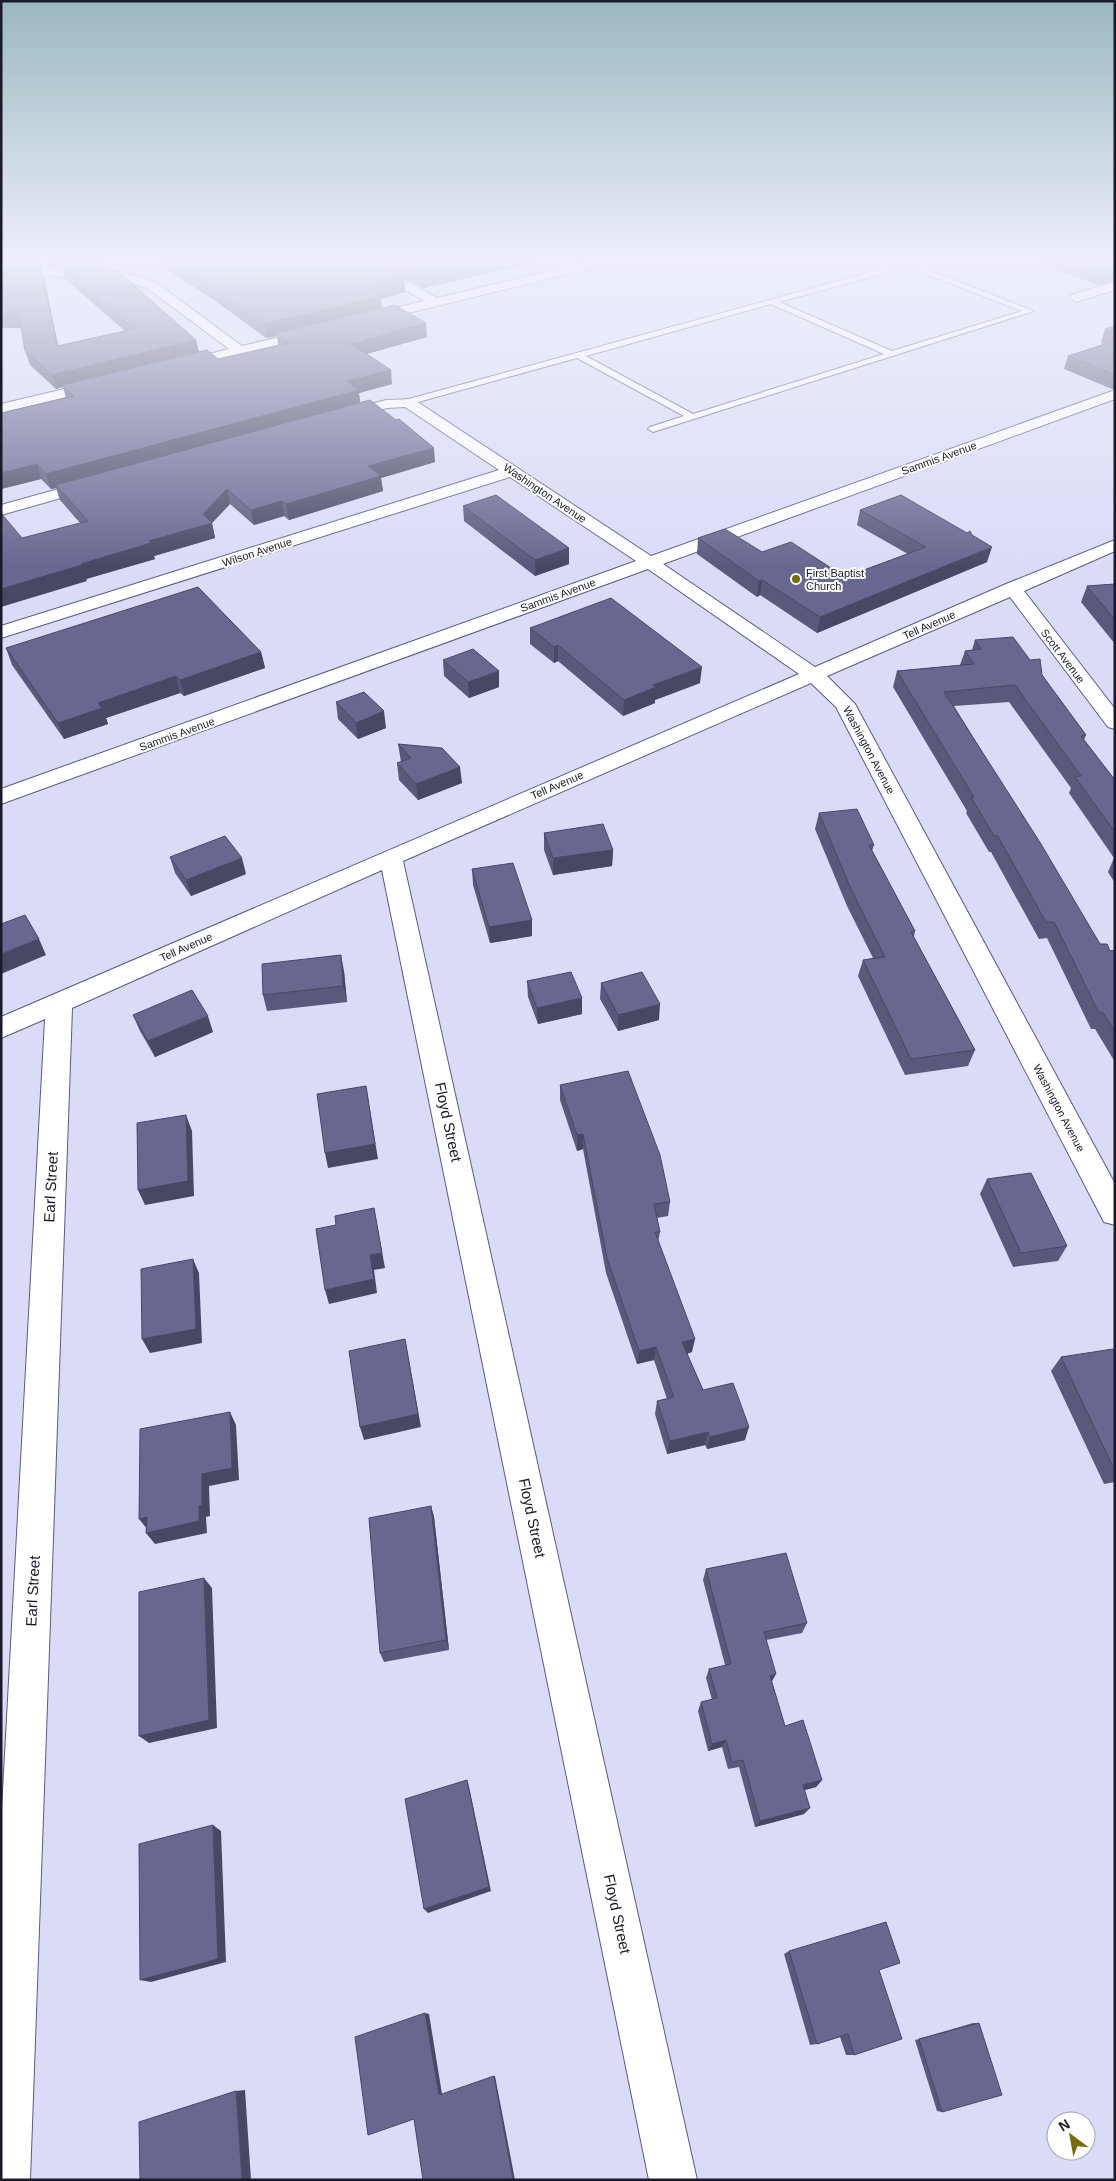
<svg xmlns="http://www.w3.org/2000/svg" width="1116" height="2181" font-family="Helvetica,sans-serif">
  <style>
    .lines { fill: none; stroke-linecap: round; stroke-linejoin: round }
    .service-casing { stroke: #5b5b83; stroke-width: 2 }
    .minor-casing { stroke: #5b5b83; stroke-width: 2 }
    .service { fill: #fff; fill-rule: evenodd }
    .minor { fill: #fff; fill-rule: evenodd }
    .wall { fill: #59597c }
    .shaded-wall { fill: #484865 }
    .building { fill: #676790; stroke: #484865 }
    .poi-dot { fill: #756d09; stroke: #fff; stroke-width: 2 }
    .labels { text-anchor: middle; stroke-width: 4; stroke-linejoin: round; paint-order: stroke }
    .far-street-label { font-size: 11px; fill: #1a1a2a; stroke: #fff }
    .far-poi-label { font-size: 11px; fill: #1a1a2a; stroke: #fff; text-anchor: start }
    .near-street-label { font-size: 15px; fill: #1a1a2a; stroke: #fff }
  </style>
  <rect width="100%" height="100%" fill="#dadbf7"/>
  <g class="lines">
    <defs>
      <path id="service" d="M908,262L1034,311L653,432L648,429L650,427L684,416L577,358L411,404L408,405L403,402L405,400ZM908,267L1022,311L892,351L779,302ZM771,304L884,354L693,414L586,356Z"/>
      <path id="minor" d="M357,262H371L437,298L588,262H608L606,265L367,323L360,319L362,316L424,301Z
        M1,263L132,275L155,282L242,346L313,329L320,333L318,336L178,370L173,369L171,366L173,363L229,349L147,288L131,283L1,271Z
        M1115,282V290L1076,302L1070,298L1071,295Z
        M102,380L107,381L109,384L107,387L1,413V404Z
        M1115,390V399L663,564L815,667L1006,584L1115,540V551L1024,591L1115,709V729L1108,727L1010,597L827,676L855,704L1115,1184V1225L1104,1222L836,707L811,683L403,861L697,2180H649L382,870L72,1008L30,2180H1V1828L45,1019L1,1038V1017L799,674L648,569L1,804V789L636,561L510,477L1,638V626L499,470L405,407L387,408L343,420L338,419L336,416L338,413L386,400L413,399L651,556Z
        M94,479L100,481L102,484L100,487L1,515V505Z"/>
    </defs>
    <use href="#service" class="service-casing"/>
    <use href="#minor" class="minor-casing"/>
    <use href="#service" class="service"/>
    <use href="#minor" class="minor"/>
  </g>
  <path class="wall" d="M1,262H41L42,265H41L44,277L58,346L125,331L65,279L61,267L50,266L45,262H104L106,270L196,340L199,352L218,359L278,345L277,336L266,338L221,305L156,262H374L404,279L405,292L381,299L382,308L427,337L366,354L392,384L359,393L360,402L435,462L381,478L383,491L289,520L284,516L254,525L230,504L212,523L215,538L154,556L155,559L86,579L87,581L22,538L80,523L60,500L56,488L51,489L41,479L1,489V413L66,398L63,387L56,389L30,365L25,351L21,328H1Z
    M374,262H539L423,288Z
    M1036,262H1115V281L1098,285Z
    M1115,326V389H1112L1064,369L1068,356L1104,344L1101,343L1105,329Z
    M463,506L569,548V564L535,576L464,521Z
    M860,510L972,535L987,562L817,633L760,595L757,597L697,554L698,538L762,552L845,577L908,554L857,525Z
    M1115,584V644L1081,602L1087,586Z
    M530,628L700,683L655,700V703L623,716L558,661L554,663L530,644Z
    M975,640L1042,675L1086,735L1084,740L1115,780V883L1108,872L1114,858L1069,793L1071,788L1009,702L954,706L1100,944L1110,951L1115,950V1062L1095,1029H1091L1047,938L1039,939L991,852H989L966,813L967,811L893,687L897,671L960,665L965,651L972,650Z
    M6,648L261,652L265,668L184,696L180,693L106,718L108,724L64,739L12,665Z
    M443,660L499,687L469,698L444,676Z
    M336,702L386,728L358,739L338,719Z
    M398,744L462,783L418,800L399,780L397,763L401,762Z
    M819,813L874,845L872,851L915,931L914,937L975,1050L968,1066L905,1075L858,976L863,960L873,958L847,906L815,829Z
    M544,833L613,850L612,866L553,875L544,850Z
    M170,857L246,874L191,896L175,873Z
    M472,869L532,920V936L490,943L473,885Z
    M344,971L347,1002L267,1011L263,995Z
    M527,981L582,998V1014L538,1024L528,997Z
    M601,983L659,1020L618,1031L600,999Z
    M133,1015L213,1032L155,1057L140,1031Z
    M560,1085L670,1202L668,1216L657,1218L660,1232L658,1242L692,1352L687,1354L703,1390L745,1440L707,1449L705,1445L667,1454L655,1414L657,1401L667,1399L654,1360L637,1364L606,1273L583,1149L577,1151L560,1100Z
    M987,1179L1067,1246L1058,1261L1013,1267L980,1194Z
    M1115,1353V1482L1104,1484L1051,1371L1061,1357Z
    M431,1506L434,1517L449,1650L384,1662L380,1653Z
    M706,1569L807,1623L802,1633L766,1640L772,1682L785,1726L822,1780L816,1787L805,1790L804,1814L755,1827L739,1767L728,1769L722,1747L708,1751L698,1711L701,1702L712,1700L706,1678L709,1669L725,1665L703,1580Z
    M789,1951L879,1970L854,2055H846L840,2037L817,2044L810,2045L784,1954Z
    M973,2023H979L942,2112L937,2111L915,2040Z"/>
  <path class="shaded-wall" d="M481,262H539L423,288L422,275Z
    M40,264L44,277L61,360L57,346Z
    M1115,269V281L1098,285L1102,272Z
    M404,279L405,292L381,299L382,310L276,333L277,336L266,338L264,324L368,289Z
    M426,323L427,337L352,358L351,344Z
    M196,340L199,354L62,385L63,387L56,389L52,375Z
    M391,370L392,384L359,393L360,405L56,485V488L51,489L46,474L347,381Z
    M1115,380V389H1112Z
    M434,448L435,462L381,478L383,491L289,520L286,504L368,466Z
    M37,464L41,479L1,489V473Z
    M227,489L230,504L212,523L215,538L154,556L155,559L86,579L87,581L1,607V589L81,564L149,541L203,514Z
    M282,501L284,516L254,525L251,510Z
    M992,547L987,562L817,633L820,617Z
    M569,548V564L535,576V560Z
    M762,580L760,595L757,597L759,581Z
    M558,645V661L554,663V647Z
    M261,652L265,668L184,696L180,680Z
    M702,667L700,683L655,700V703L623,716L624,700L653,685Z
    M499,671V687L469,698L468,682Z
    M176,676L180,693L106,718L108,724L64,739L58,723L98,703Z
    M384,711L386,728L358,739L356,723Z
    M460,767L462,783L418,800L416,784Z
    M613,850L612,866L553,875V858Z
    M242,858L246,874L191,896L186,880Z
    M532,920V936L490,943L489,927Z
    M39,939L46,955L1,974V954Z
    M341,955L344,971L347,1002L343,986Z
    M582,998V1014L538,1024L537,1008Z
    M660,1004L659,1020L618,1031V1015Z
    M208,1016L213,1032L155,1057L148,1041Z
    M366,1086L378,1159L328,1168L325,1153Z
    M186,1115L192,1131L194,1196L145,1205L138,1190Z
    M583,1134V1149L577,1151V1135Z
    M374,1208L385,1268L374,1270L377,1293L329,1304L325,1290L370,1255Z
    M193,1259L199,1273L202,1343L150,1353L142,1339Z
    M405,1339L421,1427L364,1440L360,1427Z
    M695,1339L692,1352L680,1355L682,1342Z
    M656,1347L654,1360L637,1364L639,1351Z
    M230,1412L236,1425L239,1480L209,1486L210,1516L206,1517L207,1533L155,1544L146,1533L199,1506L202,1474Z
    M749,1427L745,1440L707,1449L710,1437Z
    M708,1432L705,1445L667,1454L670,1441Z
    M431,1506L434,1517L449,1650L446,1640Z
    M147,1517L148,1530L139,1519Z
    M204,1578L212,1588L217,1728L149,1743L139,1736Z
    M776,1674L771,1683L770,1676Z
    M726,1740L722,1747L708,1751L712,1744Z
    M467,1780L469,1787L491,1891L428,1913L424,1909Z
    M822,1780L816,1787L797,1792L803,1785Z
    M810,1808L804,1814L755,1827L760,1821Z
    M213,1825L221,1831L226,1962L151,1982L140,1980Z
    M425,2013L429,2014L442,2094L439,2095Z
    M494,2076H495L515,2180H513Z
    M245,2090L251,2180H242L236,2091Z"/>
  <path class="building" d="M1,262H16L40,264L57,346L134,329L61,266L118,271L196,340L52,375L25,351L19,314L1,315Z
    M173,262H374L404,279L368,289L381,296L264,324L218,292Z
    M397,262H481L422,275Z
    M1074,262H1115V269L1102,272Z
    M395,305L426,323L351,344L391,370L347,381L359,390L46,474L37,464L1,473V413L74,396L62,385L207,350L218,359L289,343L276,333Z
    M1115,326V333L1105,329Z
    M1115,341V375L1068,356Z
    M370,400L396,420L399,419L434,448L368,466L381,476L286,504L282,501L251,510L227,489L203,514L212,523L149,541L151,543L81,564L82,565L1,589V513L22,538L88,521L56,485Z
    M496,495L569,548L535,560L463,506Z
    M901,495L967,533L970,531L972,535L992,547L820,617L762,580L759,581L698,538L725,529L762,552L791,542L845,577L926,547L860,510Z
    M1115,584V620L1087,586Z
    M198,587L261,652L180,680L176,676L98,703L102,708L58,723L6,648Z
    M611,598L702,667L653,685L656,687L624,700L558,645L554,647L530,628Z
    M1013,637L1030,660L1040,659L1042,675L1086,735L1081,736L1115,780V832L1075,777L1081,776L1015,685L944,692L1041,844L1100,944H1107L1110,951L1115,950V1032L1103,1013H1099L1054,922H1046L997,835L994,836L971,797H974L897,671L974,664L965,651L981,649L975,640Z
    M473,649L499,671L468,682L443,660Z
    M364,692L384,711L356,723L336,702Z
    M398,744L442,748L460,767L416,784L397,763L411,758Z
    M857,809L874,845H869L915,931L911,932L975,1050L911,1059L863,960L885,957L851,889L819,813Z
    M603,824L613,850L553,858L544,833Z
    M225,836L242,858L186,880L170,857Z
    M513,863L532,920L489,927L472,869Z
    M25,915L39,939L1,954V924Z
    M341,955L343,986L263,995L262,964Z
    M571,972L582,998L537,1008L527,981Z
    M642,972L660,1004L618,1015L601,983Z
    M192,990L208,1016L148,1041L133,1015Z
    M628,1071L660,1155L670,1202L654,1204L660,1232H655L695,1339L682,1342L703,1390L733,1383L749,1427L710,1437L708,1432L670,1441L657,1401L674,1397L656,1347L639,1351L607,1258L583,1134L577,1135L560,1085Z
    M366,1086L375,1144L325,1153L317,1094Z
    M186,1115L188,1181L138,1190L137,1123Z
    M1031,1173L1067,1246L1021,1253L987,1179Z
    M374,1208L382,1253L370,1255L374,1279L325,1290L316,1229L336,1225L335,1216Z
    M193,1259L196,1329L142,1339L141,1269Z
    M405,1339L418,1414L360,1427L349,1351Z
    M1113,1349L1115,1353V1471L1061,1357Z
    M230,1412L232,1468L202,1474V1505L199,1506V1521L146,1533L147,1517L139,1519L140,1429Z
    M431,1506L446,1640L380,1653L369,1518Z
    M786,1553L807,1623L764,1632L776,1674L770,1676L785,1726L803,1720L822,1780L803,1785L810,1808L760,1821L743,1760L732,1762L726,1740L712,1744L701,1702L717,1698L709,1669L731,1664L706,1569Z
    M204,1578L209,1720L139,1736V1592Z
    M467,1780L489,1887L424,1909L405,1799Z
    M213,1825L218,1959L140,1980L139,1844Z
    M886,1922L900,1963L879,1970L902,2039L854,2055L848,2034L817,2044L789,1951Z
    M425,2013L439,2095L494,2076L513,2180H423L414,2119L368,2135L355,2037Z
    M979,2023L1002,2095L942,2112L919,2039Z
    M236,2091L242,2180H140L139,2122Z"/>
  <linearGradient id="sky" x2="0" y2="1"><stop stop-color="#9ab8be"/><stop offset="0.46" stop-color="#eeeffb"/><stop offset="1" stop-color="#eeeffb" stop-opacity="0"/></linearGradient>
  <rect width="1116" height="567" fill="url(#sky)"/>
  <circle class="poi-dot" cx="796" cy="579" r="5"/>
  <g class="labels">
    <g class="far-street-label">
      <text transform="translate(939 458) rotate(-20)" y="4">Sammis Avenue</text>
      <text transform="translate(545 493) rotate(34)" y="4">Washington Avenue</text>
      <text transform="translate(257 552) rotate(-18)" y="4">Wilson Avenue</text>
      <text transform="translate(558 595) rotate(-20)" y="4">Sammis Avenue</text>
      <text transform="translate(929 625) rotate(-24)" y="4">Tell Avenue</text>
      <text transform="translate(1063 656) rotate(53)" y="4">Scott Avenue</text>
      <text transform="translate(177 734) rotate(-20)" y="4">Sammis Avenue</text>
      <text transform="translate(869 750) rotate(62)" y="4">Washington Avenue</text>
      <text transform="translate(557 785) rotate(-23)" y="4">Tell Avenue</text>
      <text transform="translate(186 947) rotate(-24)" y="4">Tell Avenue</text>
      <text transform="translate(1059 1108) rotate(62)" y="4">Washington Avenue</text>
    </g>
    <g class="far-poi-label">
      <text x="806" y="577">First Baptist<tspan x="806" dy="13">Church</tspan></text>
    </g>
    <g class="near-street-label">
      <text transform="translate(448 1122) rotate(78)" y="5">Floyd Street</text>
      <text transform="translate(51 1187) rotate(-87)" y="5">Earl Street</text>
      <text transform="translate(532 1518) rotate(78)" y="5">Floyd Street</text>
      <text transform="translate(33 1591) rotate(-87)" y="5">Earl Street</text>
      <text transform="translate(617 1914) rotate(78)" y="5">Floyd Street</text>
    </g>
  </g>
  <rect width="1116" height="2181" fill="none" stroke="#1a1a2a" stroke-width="5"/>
  <g transform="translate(1071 2136) rotate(328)"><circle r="24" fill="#ffffff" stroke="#a3a3aa"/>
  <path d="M0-4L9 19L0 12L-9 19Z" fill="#756d09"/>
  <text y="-8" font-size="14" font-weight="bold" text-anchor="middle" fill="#1a1a2a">N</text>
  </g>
</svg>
